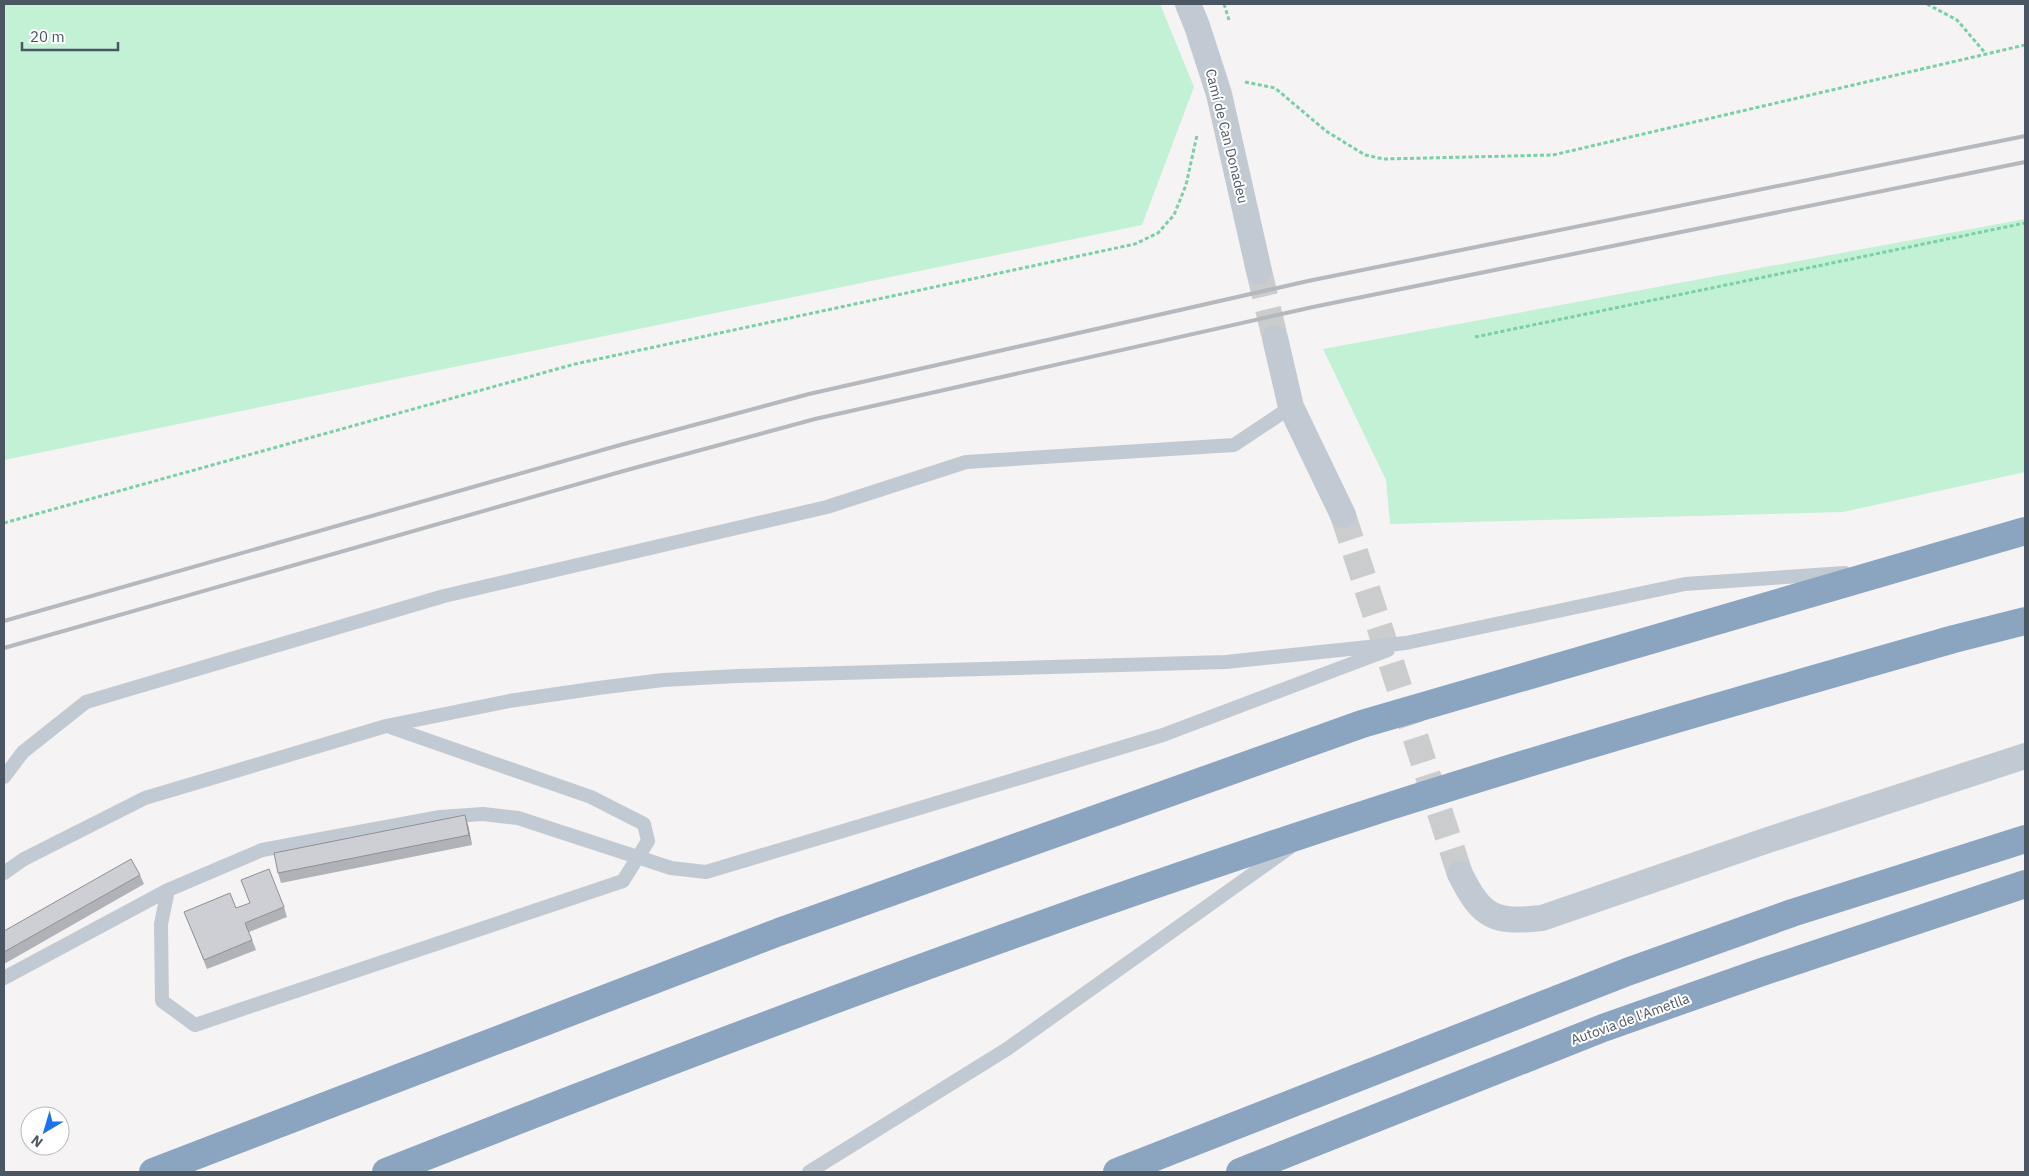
<svg xmlns="http://www.w3.org/2000/svg" width="2029" height="1176" font-family="'IBM Plex Sans',sans-serif">
  <style>
    .green { fill: #c3f1d5 }
    .lines { fill: none; stroke-linecap: round; stroke-linejoin: round }
    .minor-tunnel { stroke: #caccce; stroke-width: 26; stroke-dasharray: 26 13; stroke-linecap: butt }
    .path { stroke: #7ad0a6; stroke-width: 3; stroke-dasharray: 4 2.5; stroke-linecap: butt }
    .service { stroke: #c1cad2; stroke-width: 14 }
    .minor { stroke: #c1cad2; stroke-width: 26 }
    .motorway { stroke: #8ba5c1; stroke-width: 28 }
    .rail { stroke: #b5b8bd; stroke-width: 4 }
    .wall { fill: #b0b2b7 }
    .shaded-wall { fill: #909195 }
    .building { fill: #cdcfd5; stroke: #909195 }
    .labels { text-anchor: middle; stroke-width: 4; stroke-linejoin: round; paint-order: stroke }
    .street-label { font-size: 14px; fill: #4a5661; stroke: #fff }
  </style>
  <rect width="100%" height="100%" fill="#f5f3f3"/>
  <path class="green" d="M4,4H1160L1194,87L1142,225L4,460Z
    M2025,219V472L1843,512L1390,524L1386,480L1323,349Z"/>
  <g class="lines">
    <path class="minor-tunnel" d="M1259,271L1275,338
      M1343,515L1460,874"/>
    <path class="path" d="M1224,4L1229,20
      M1927,4L1957,20L1986,54
      M1245,82L1275,88L1326,131L1365,155L1384,159L1553,155L2025,45
      M1475,337L2025,223
      M4,523L575,364L1135,244L1158,233L1174,215L1186,185L1197,135"/>
    <path class="service" d="M4,777L23,752L86,702L444,596L827,507L966,462L1234,445L1291,407
      M4,873L24,859L145,798L386,726L509,701L598,688L663,680L737,676L1226,662L1406,643L1685,584L1845,573
      M168,890L161,924L162,1001L195,1025L623,881L648,841L644,824L591,797L387,726
      M4,978L168,890L262,850L440,817L483,814L518,818L671,868L706,872L1163,735L1388,650
      M809,1172L1007,1049L1289,848"/>
    <path class="minor" d="M1188,4L1197,26L1219,94L1259,271
      M1275,338L1291,407L1343,515
      M1460,874C1482,918 1494,923 1542,918L1768,840L2025,756"/>
    <path class="motorway" d="M153,1172L779,932L1362,724L2025,531
      M386,1172C716,1042 1049,916 1387,807C1575,747 1765,693 1954,639L2025,621
      M1117,1172L1627,972L1792,913L2025,839
      M1240,1172L1603,1028L1759,973L2025,884"/>
    <path class="rail" d="M4,621L620,445L809,394L1308,281L2025,136
      M4,648L627,470L815,419L1313,307L2025,162"/>
  </g>
  <path class="wall" d="M468,825L472,845L281,883L278,873Z
    M140,875L144,884L4,964V931Z
    M284,907L287,917L249,932L256,950L207,969L188,921Z"/>
  <path class="shaded-wall" d="M465,815L468,825L472,845L469,835Z"/>
  <path class="building" d="M465,815L469,835L278,873L274,853Z
    M131,859L140,875L4,952V931Z
    M269,869L284,907L245,923L252,940L204,960L184,912L230,893L236,908L250,903L241,880Z"/>
  <g class="labels">
    <g class="street-label">
      <text transform="translate(1227 136) rotate(76)" y="5">Camí de Can Donadeu</text>
      <text transform="translate(1630 1019) rotate(-20)" y="5">Autovia de l'Ametlla</text>
    </g>
  </g>
  <rect width="2029" height="1176" fill="none" stroke="#4a5661" stroke-width="10"/>
  <g transform="translate(45 1131) rotate(218)"><circle r="24" fill="#ffffff" stroke="#b7bbc0"/>
  <path d="M0-4L9 19L0 12L-9 19Z" fill="#1a73e8"/>
  <text y="-8" font-size="14" font-weight="bold" text-anchor="middle" fill="#4a5661">N</text>
  </g>
  <path d="M22 42v8h96v-8" fill="none" stroke="#4a5661" stroke-width="2.5"/>
  <text x="30" y="42" font-size="15" fill="#4a5661" stroke="#ffffff" stroke-width="4" paint-order="stroke">20 m</text>
</svg>
